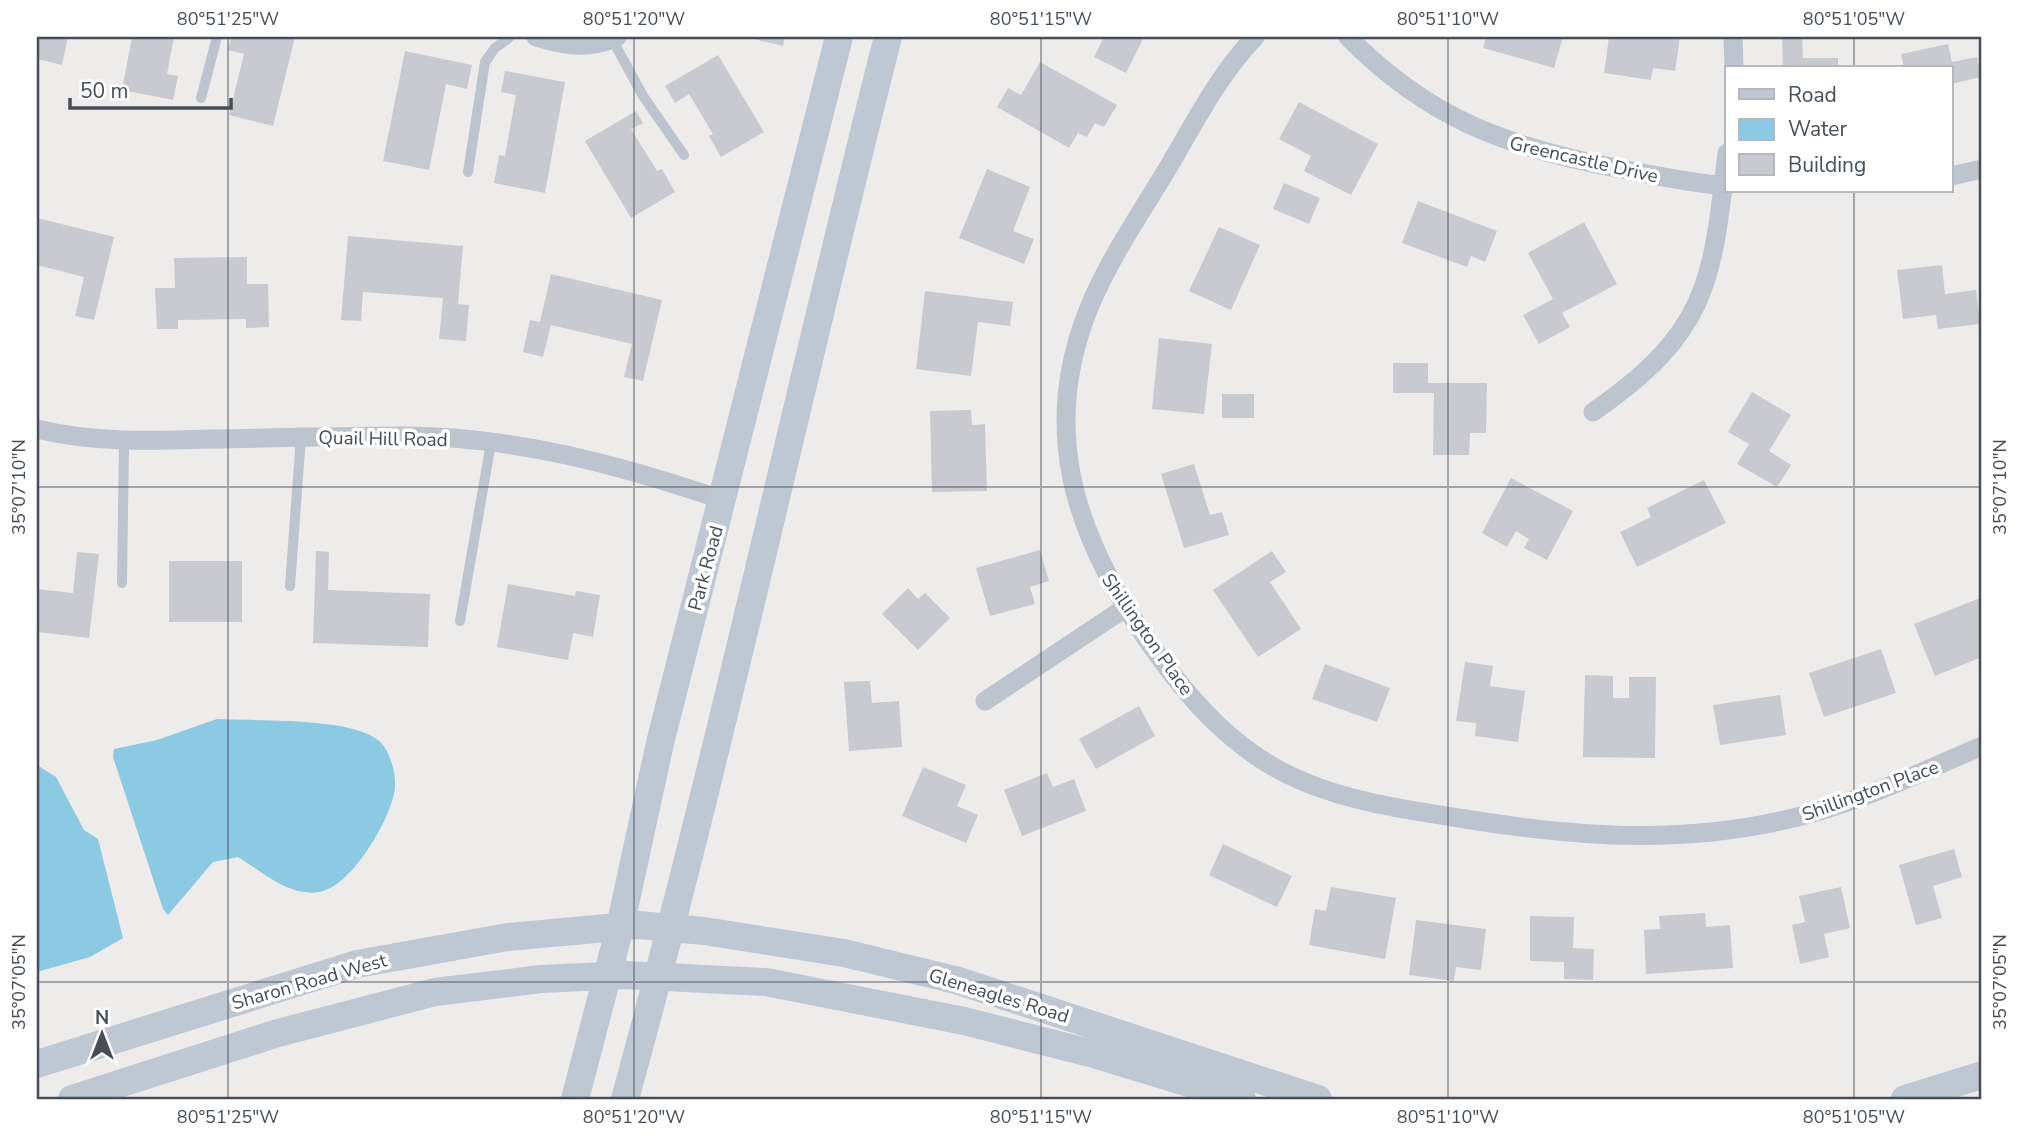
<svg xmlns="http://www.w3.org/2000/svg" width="2019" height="1136" font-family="'Nunito Sans',sans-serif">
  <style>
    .water { fill: #8cc9e3 }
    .building { fill: #c8cad0 }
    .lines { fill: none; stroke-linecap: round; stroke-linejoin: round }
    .lane { stroke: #bdc4cd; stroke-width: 10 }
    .street { stroke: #bdc4cd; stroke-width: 19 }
    .secondary { stroke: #bfc7d3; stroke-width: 28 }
    .ticks { fill: none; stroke: #454d57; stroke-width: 2; stroke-opacity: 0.45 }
    .labels { text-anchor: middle; stroke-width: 7; stroke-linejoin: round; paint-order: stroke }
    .street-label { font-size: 19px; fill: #454d57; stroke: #fff }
    .neatline { fill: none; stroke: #454d57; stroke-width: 2.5 }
    .ticks-label { font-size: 18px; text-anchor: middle; fill: #454d57 }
  </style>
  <rect width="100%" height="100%" fill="#eeebeb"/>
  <path class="water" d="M217,719C255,721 350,717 378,740C391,750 398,779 394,794C388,823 350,888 319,892C289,897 261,871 238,857L213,862L168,915L163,909L113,757L114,749L157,740Z
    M37,765L56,777L84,830L98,839L123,938L90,957L37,972Z"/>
  <path class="building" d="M37,37H68L62,65L37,59Z
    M132,37H174L167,74L178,76L173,100L122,90Z
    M231,37H295L273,126L229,115L244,54L228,50Z
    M746,37H785L783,46Z
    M1104,37H1144L1126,73L1094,57Z
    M1486,37H1563L1554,68L1483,48Z
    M1609,37H1680L1675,71L1653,68L1651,80L1604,73Z
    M1782,37H1802L1803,58H1838V68H1783Z
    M1948,44L1952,62L1977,57L1981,77L1951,84V68H1904L1901,54Z
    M405,51L472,65L467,89L446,84L429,170L383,161Z
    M718,55L764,132L721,157L709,136L713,134L689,94L675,103L665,86Z
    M1040,62L1117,105L1104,127L1095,123L1087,137L1078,133L1069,148L997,107L1008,88L1021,95Z
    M505,71L565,82L545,193L494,183L499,155L505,156L516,95L501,92Z
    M1299,102L1378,144L1351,195L1304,171L1311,156L1279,139Z
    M636,111L643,123L631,129L657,171L662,169L675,192L631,218L585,141Z
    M987,169L1030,187L1013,231L1034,239L1024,264L959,238Z
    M1284,183L1320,198L1309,224L1273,209Z
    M1418,201L1497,231L1485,262L1471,256L1467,267L1402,243Z
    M37,218L114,237L94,320L75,316L84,277L37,265Z
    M1584,222L1617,284L1562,313L1570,327L1539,344L1523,315L1553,299L1528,253Z
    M1219,227L1260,245L1231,310L1189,291Z
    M348,236L463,246L458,304L469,305L466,341L439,339L443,298L363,292L361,321L341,320Z
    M247,257V284H268L269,327L246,328V319L178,320V329H157L155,288H175L174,258Z
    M1942,265L1945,294L1976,290L1980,324L1938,329L1936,315L1903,319L1897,270Z
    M551,274L662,300L643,381L624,377L632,344L551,325L543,357L523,352L530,320L540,322Z
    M925,291L1013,302L1010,326L978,322L971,376L916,369Z
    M1159,338L1212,344L1204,414L1152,409Z
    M1393,363H1428V383H1487L1486,433H1470L1469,455H1433L1434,393H1393Z
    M1752,392L1791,415L1769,451L1791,465L1777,487L1737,464L1749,444L1728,432Z
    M1222,394H1254V418H1222Z
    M971,410L972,425L985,424L987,491L932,492L930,411Z
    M1194,464L1210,515L1222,512L1229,535L1184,548L1161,474Z
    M1511,478L1573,511L1547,560L1524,548L1529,539L1516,531L1507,547L1482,533Z
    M1704,480L1726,523L1637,567L1620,532L1651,517L1647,508Z
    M1040,550L1049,581L1030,587L1035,604L990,616L976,568Z
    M316,551L329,552L328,590L430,594L428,647L313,643Z
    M1272,551L1286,572L1270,582L1301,629L1258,657L1213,590Z
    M77,552L99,554L89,638L37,632V589L73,593Z
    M169,561H242V622H169Z
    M508,584L575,596L576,591L600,595L593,637L573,633L568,660L497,647Z
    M908,588L918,599L925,593L950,618L918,650L882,614Z
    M1980,598L1982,657L1935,676L1914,624Z
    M1881,649L1896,693L1824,717L1809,673Z
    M1465,662L1493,666L1490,686L1525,691L1518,742L1475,736L1476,723L1456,721Z
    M1325,664L1390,688L1377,722L1312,699Z
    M1585,675L1613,676V698H1629V677H1656L1655,758L1583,757Z
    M870,681L872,703L899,701L902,747L849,751L844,682Z
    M1780,695L1786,735L1720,745L1713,705Z
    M1139,706L1155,736L1096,769L1079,739Z
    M923,767L966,785L957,806L978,815L966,843L902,816Z
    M1047,773L1053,787L1074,779L1086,811L1022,836L1004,790Z
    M1223,844L1292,876L1277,907L1209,875Z
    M1954,849L1962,877L1933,886L1942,918L1916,925L1899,865Z
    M1331,887L1396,898L1385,959L1309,945L1315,909L1326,911Z
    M1841,887L1850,928L1824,934L1829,957L1800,964L1792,925L1805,922L1799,896Z
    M1705,913L1706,927L1730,925L1733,968L1646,974L1644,930L1660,929L1659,916Z
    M1530,916L1574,917L1573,948L1594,949L1593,980L1564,979V962L1530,961Z
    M1416,920L1486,929L1481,970L1456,967L1454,981L1409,975Z"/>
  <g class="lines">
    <path class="lane" d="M612,39L643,96L684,155
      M201,98L217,37
      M468,172L485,62L495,48L510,37
      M122,583L124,441
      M290,586L301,437
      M460,621L491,443"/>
    <path class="street" d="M536,37C565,46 590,50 617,37
      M1255,37C1217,76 1191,130 1163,176C1139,215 1114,253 1095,294C1036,423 1073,534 1150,644C1190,701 1237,754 1302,781C1354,803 1409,810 1465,819C1582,838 1696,846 1812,813C1871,797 1926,770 1982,746
      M1348,37C1429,119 1505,146 1616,168C1653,175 1689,183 1727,186
      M1733,37L1734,68
      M1951,176L1982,169
      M1593,412C1708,332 1712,284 1727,153
      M37,429C94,443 152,441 211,439C276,438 342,436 407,436C516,437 620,465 723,500
      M985,701L1125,608"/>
    <path class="secondary" d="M37,1064L357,964L508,937L639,925L704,931L844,953L959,981L1318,1099
      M72,1099L278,1033L435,992L541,979L627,975L766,982L964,1021L1094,1054L1242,1099
      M575,1099L620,927L660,743L839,37
      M625,1099C722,747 798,390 888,37
      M1905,1099L1982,1075"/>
  </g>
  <path class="ticks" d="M228,37V1099M634,37V1099M1041,37V1099M1448,37V1099M1854,37V68M1854,191V1099M37,487H1982M37,982H1982"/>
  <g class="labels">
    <g class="street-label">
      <text transform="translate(1584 159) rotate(13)" y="7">Greencastle Drive</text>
      <text transform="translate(383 438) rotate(1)" y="7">Quail Hill Road</text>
      <text transform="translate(705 568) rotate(-75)" y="7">Park Road</text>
      <text transform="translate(1148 634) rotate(55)" y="7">Shillington Place</text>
      <text transform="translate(1870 790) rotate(-20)" y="7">Shillington Place</text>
      <text transform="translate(309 981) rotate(-16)" y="7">Sharon Road West</text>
      <text transform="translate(999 995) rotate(17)" y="7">Gleneagles Road</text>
    </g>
  </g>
  <rect width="2019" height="1136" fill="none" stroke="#ffffff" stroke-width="77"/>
  <rect x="1725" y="66" width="228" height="126" fill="#ffffff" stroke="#b5b8bc" stroke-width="2"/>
  <rect x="1739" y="89" width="35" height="10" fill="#bfc7d3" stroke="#b5b8bc" stroke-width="2"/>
  <text x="1788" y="102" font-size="21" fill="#454d57">Road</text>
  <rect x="1739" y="119" width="35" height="21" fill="#8cc9e3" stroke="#b5b8bc" stroke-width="2"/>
  <text x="1788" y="136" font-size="21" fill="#454d57">Water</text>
  <rect x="1739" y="154" width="35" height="21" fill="#c8cad0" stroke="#b5b8bc" stroke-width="2"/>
  <text x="1788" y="172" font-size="21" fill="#454d57">Building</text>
  <g transform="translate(102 1034)" stroke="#ffffff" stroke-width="5" paint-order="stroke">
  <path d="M0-5L12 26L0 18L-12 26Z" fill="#454d57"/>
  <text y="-10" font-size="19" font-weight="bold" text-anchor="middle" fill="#454d57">N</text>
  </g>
  <path d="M70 98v10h161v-10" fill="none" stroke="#454d57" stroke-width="3.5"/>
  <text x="80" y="98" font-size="21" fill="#454d57" stroke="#ffffff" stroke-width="5" paint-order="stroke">50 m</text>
  <rect x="38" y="38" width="1942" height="1060" class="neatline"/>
  <g class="ticks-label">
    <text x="228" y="25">80°51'25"W</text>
    <text x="634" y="25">80°51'20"W</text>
    <text x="1041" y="25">80°51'15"W</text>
    <text x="1448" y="25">80°51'10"W</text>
    <text x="1854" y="25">80°51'05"W</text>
    <text transform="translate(19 487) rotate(-90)" y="6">35°07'10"N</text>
    <text transform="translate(2000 487) rotate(-90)" y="6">35°07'10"N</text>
    <text transform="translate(19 982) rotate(-90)" y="6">35°07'05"N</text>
    <text transform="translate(2000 982) rotate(-90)" y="6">35°07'05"N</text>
    <text x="228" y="1123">80°51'25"W</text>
    <text x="634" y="1123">80°51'20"W</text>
    <text x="1041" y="1123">80°51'15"W</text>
    <text x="1448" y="1123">80°51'10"W</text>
    <text x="1854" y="1123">80°51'05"W</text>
  </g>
</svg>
